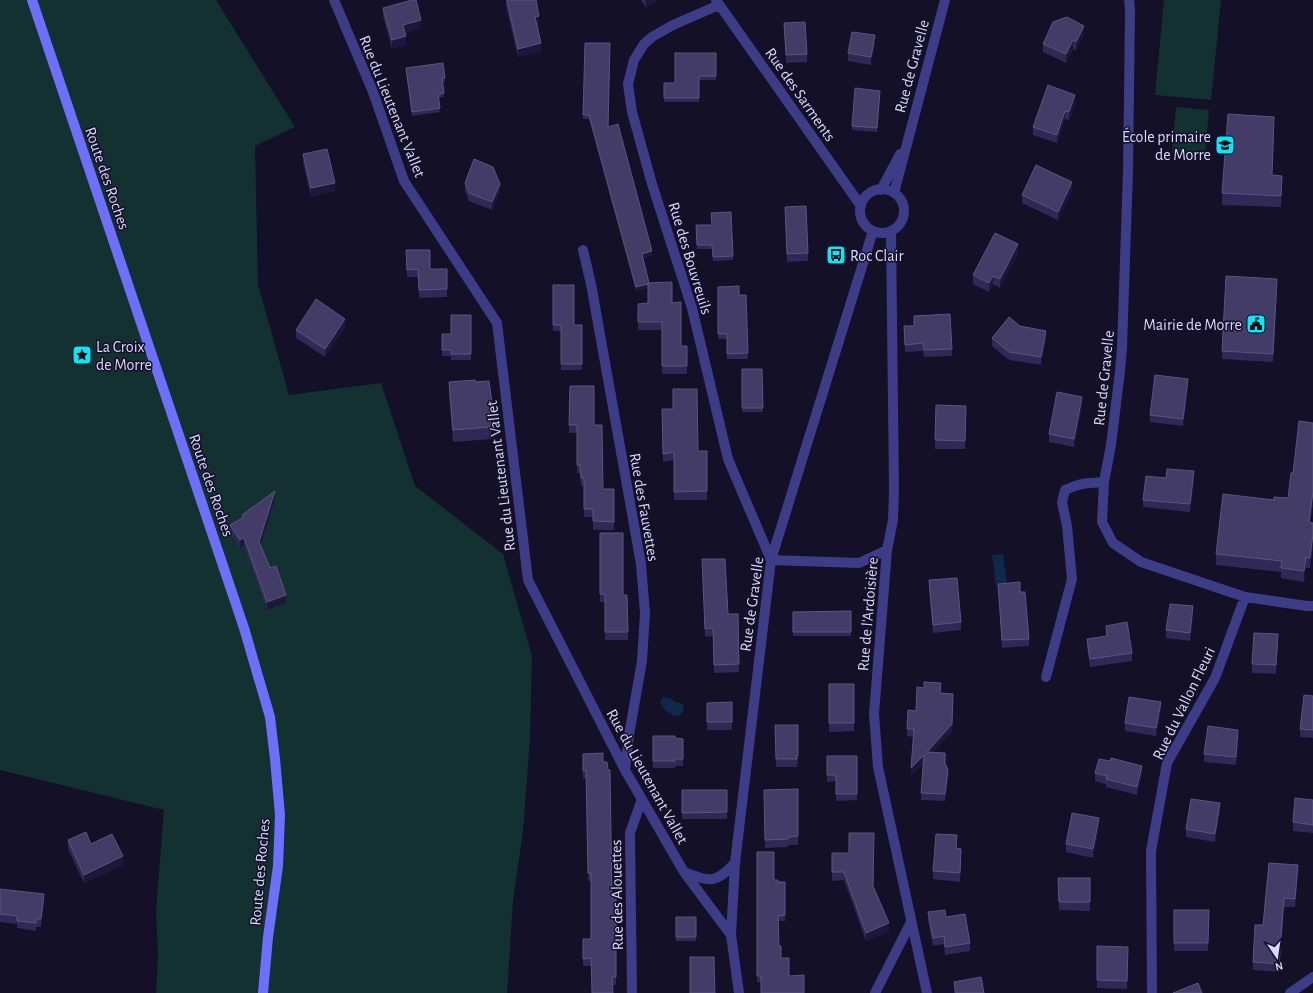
<svg xmlns="http://www.w3.org/2000/svg" width="1313" height="993" font-family="'Alegreya Sans',sans-serif">
  <style>
    .green { fill: #133130 }
    .water { fill: #0f284c }
    .lines { fill: none; stroke-linecap: round; stroke-linejoin: round }
    .street { stroke: #3d3c86; stroke-width: 10 }
    .secondary { stroke: #706ffd; stroke-width: 10 }
    .wall { fill: #312955 }
    .shaded-wall { fill: #1d173b }
    .building { fill: #433c67; stroke: #5b547f }
    .labels { text-anchor: middle; stroke-width: 3; stroke-linejoin: round; paint-order: stroke }
    .street-label { font-size: 16px; fill: #dbd7ff; stroke: #131027 }
    .poi-label { font-size: 16px; fill: #dbd7ff; stroke: #131027; text-anchor: end }
  </style>
  <rect width="100%" height="100%" fill="#131027"/>
  <path class="green" d="M0,0H216L295,127L255,146L258,285L289,395L381,383L415,486L503,554L532,656L530,739L523,831L513,901L507,993H156L158,955L156,911L164,810L0,770Z
    M1164,0H1221L1211,100L1155,95Z
    M1176,107L1209,110L1205,156L1172,153Z"/>
  <path class="water" d="M1003,554L1007,584L996,586L992,555Z
    M663,697L670,698L675,702L683,704C685,709 683,714 678,716C671,716 662,709 660,702Z"/>
  <g class="lines">
    <path class="street" d="M334,0L373,92L404,181L497,323L528,580L625,770L684,872L731,935
      M716,0L861,206
      M1129,0L1130,10L1128,171L1122,348L1120,371L1111,445L1104,482L1102,522L1113,543L1141,562L1245,597L1307,606H1313
      M719,5L673,25L652,37L644,44L634,60L628,84L632,112L652,184L692,308L728,459L771,560L859,563L887,550
      M860 211a22 22 0 1 1 44 0a22 22 0 1 1-44 0Z
      M881,190L900,154
      M894,193L945,0
      M891,232L894,490L893,520L887,550L874,714L878,767L927,993
      M583,250L591,284L641,564L645,613L642,661L629,735L625,770
      M1046,677L1072,579L1067,526L1062,502L1065,490C1079,483 1088,483 1104,482
      M684,872C711,882 715,884 735,863
      M632,993L630,833L642,799
      M739,993L731,935L735,863L771,560L873,231
      M875,993L911,922
      M1152,993L1151,851L1167,763L1215,678L1245,597
      M1290,993L1313,977"/>
    <path class="secondary" d="M32,0L244,628L270,717L275,759L280,815L278,866L268,937L263,993"/>
  </g>
  <path class="wall" d="M506,0H536L539,24L537,25L541,51L518,57L506,6Z
    M641,0H658L646,8Z
    M383,8L421,28L405,33L406,45L392,49L383,16Z
    M784,23L807,54V62L786,63Z
    M1084,34L1076,50L1073,49L1066,63L1043,52V44Z
    M585,43L609,127L652,255L643,258L649,283L672,303L681,346H687V374H662V330H638V304L648,303V288L636,291L589,119H583Z
    M875,44L871,65L848,61V53Z
    M716,53V80H699V102H664V83H675Z
    M406,68L445,78V82H442L444,97L438,98L440,112L412,116L406,72Z
    M880,95L877,132L852,130V126Z
    M1075,103L1069,120L1065,119L1057,143L1033,135V127Z
    M303,154L335,191L311,197L303,162Z
    M1272,175L1282,187L1281,207L1222,205V193Z
    M465,183L500,192L492,210L469,201L465,191Z
    M1072,190L1058,220L1022,203V195Z
    M785,207L808,253V261L787,262Z
    M731,212L733,260L713,261L712,249H697L696,225H711Z
    M406,250L430,269H447V297L419,298L418,277H407Z
    M1018,253L1000,288L993,284L989,292L973,284V275Z
    M553,285L574,325H582V370H561V331H553Z
    M718,287L739,295H746L748,359H727V339H718Z
    M1277,287L1273,362L1222,359V351Z
    M471,315V360H451V356H442V334H451Z
    M914,316L952,349V356L924,357L923,351L905,352L904,326H914Z
    M1020,326L1046,340L1041,365L1009,360L992,346V338Z
    M345,327L325,357L296,338V330Z
    M742,369H762L763,412H742Z
    M449,382H475L492,403V415H490L491,427V439L453,442L449,394Z
    M570,386L594,425L603,489H614V530H593V517H584V486H581L580,473H577V433H569Z
    M1188,387L1183,426L1150,422V415Z
    M1082,405L1074,447L1049,442V434Z
    M966,414L965,449H935V440Z
    M662,417L698,451H707V500H674V460L663,462Z
    M1313,423V503L1310,522L1313,523V545L1310,568H1306L1304,582L1281,578V572L1216,565V554L1274,500L1288,498L1293,473Z
    M1166,478L1194,479L1190,512L1143,507V500Z
    M275,499L261,545L286,603L267,610L244,546L240,548L230,533V525L242,518V515Z
    M600,533L623,595H627L628,640H605V602H600Z
    M702,559L728,614H738L739,672L714,673L713,636L705,637Z
    M929,580L961,622V630L933,633L929,589Z
    M998,584L1020,592L1029,639V646L1002,648Z
    M851,611V636H793V612Z
    M1193,614L1190,641L1166,638V630Z
    M1106,626L1132,653V661L1090,667L1087,647V639L1106,636Z
    M1278,643L1276,674L1252,673V664Z
    M829,684H854V731L829,732Z
    M941,693L953,701L952,732L933,752L945,764L948,778L945,801L921,800L923,763L911,776L914,737L907,736V729L916,711Z
    M1313,696V738L1300,737V729Z
    M732,702V730H707V703Z
    M1161,710L1156,736L1125,731V723Z
    M775,725H798V764H797V767H776Z
    M653,736L675,738L683,759V766H675V768H653Z
    M1238,738L1236,765L1204,762V754Z
    M583,754L612,899H616V985H612L591,966H583V939H591V881H588L586,778L583,779Z
    M827,756H857V800L836,801V781L827,782Z
    M1095,773L1142,774L1137,795L1106,787V784L1095,781Z
    M798,789V845H788V847L765,848L764,790Z
    M682,790H727V819H682Z
    M1313,800V833L1293,831V822Z
    M1220,811L1215,842L1186,837V829Z
    M1099,826L1093,858L1066,852V844Z
    M68,840L91,844L123,865L84,883L68,849Z
    M957,844L956,848L961,857L960,882L933,879V871Z
    M757,852L774,880L778,882H785V921H779L761,982H757Z
    M832,853L873,886L889,932L866,941L844,880L832,881Z
    M1298,873L1295,907H1284L1279,972L1253,970V962L1263,925Z
    M1058,878H1090V911L1059,910Z
    M0,889L44,902L41,927H36V931L17,928V924L0,922Z
    M1174,910H1209L1208,951H1174Z
    M928,912L946,917L970,943V951L945,955L944,944L933,946L928,920Z
    M676,917H696V941H676Z
    M1128,955L1127,989L1097,988V980Z
    M954,982L984,993H954Z"/>
  <path class="shaded-wall" d="M646,0H658L646,8Z
    M539,16V24L535,25V17Z
    M421,20V28L403,34V25Z
    M1084,26V34L1076,50V42Z
    M875,35V44L871,65V57Z
    M406,36V45L392,49V40Z
    M1073,40V49L1066,63V54Z
    M541,43V51L518,57V49Z
    M1075,95V103L1069,120V112Z
    M1065,111V119L1057,143V135Z
    M1282,176V187L1281,207V196Z
    M1072,182V190L1058,220V212Z
    M335,183V191L311,197V188Z
    M500,184V192L492,210V202Z
    M1018,244V253L1000,288V279Z
    M652,251V255L642,258V254Z
    M993,276V284L989,292V283Z
    M1277,279V287L1273,362V354Z
    M649,284V288L636,291V287Z
    M345,319V327L325,357V349Z
    M1046,331V340L1041,365V357Z
    M1188,379V387L1183,426V419Z
    M1082,397V405L1074,447V439Z
    M1194,471V479L1190,512V504Z
    M275,491V499L259,550V542Z
    M1313,492V503L1309,533V522Z
    M1313,534V545L1310,568V558Z
    M244,538V546L240,548V540Z
    M1306,557V568L1304,582V571Z
    M286,595V603L267,610V602Z
    M1193,606V614L1190,641V633Z
    M1278,634V643L1276,674V665Z
    M953,694L952,732L927,759V752Z
    M1161,702V710L1156,736V728Z
    M1238,730V738L1236,765V757Z
    M924,755V763L911,776V768Z
    M1142,766V774L1137,795V787Z
    M948,770V778L945,801V794Z
    M1220,803V811L1215,842V834Z
    M1099,818V826L1093,858V849Z
    M961,849V857L960,882V873Z
    M123,856V865L84,883V875Z
    M1298,865V873L1295,907V899Z
    M44,894V902L41,927V919Z
    M1284,898V907L1279,972V964Z
    M889,923V932L866,941V933Z"/>
  <path class="building" d="M412,0H416L421,20L403,25L406,36L392,40L383,8Z
    M507,0H536L539,16L535,17L541,43L518,49Z
    M1067,17L1084,26L1076,42L1073,40L1066,54L1043,44L1053,22Z
    M805,22L807,54L786,55L784,23Z
    M852,32L875,35L871,57L848,53Z
    M585,43H610L608,127L618,124L652,251L642,254L649,283H648V284L636,287L589,115H583Z
    M675,53H716V76H699V98H664V83H675Z
    M443,63L445,78H442L444,93L438,94L440,108L412,112L406,68Z
    M1048,85L1075,95L1069,112L1065,111L1057,135L1033,127Z
    M855,88L880,91L877,128L852,126Z
    M1228,114L1274,117L1272,175L1282,176L1281,196L1222,193Z
    M327,149L335,183L311,188L303,154Z
    M474,159L493,167L500,184L492,202L469,193L465,183Z
    M1036,165L1072,182L1058,212L1022,195Z
    M806,206L808,253L787,254L785,207Z
    M731,212L733,256L713,257L712,245H697L696,225H712L711,213Z
    M995,233L1018,244L1000,279L993,276L989,283L973,275Z
    M406,250H430V269H447V289L419,290L418,269L407,270Z
    M1226,276L1277,279L1273,354L1222,351Z
    M672,282V303L681,302V346H687V366H662V322H638V304L648,303V283Z
    M553,285H574V325H582V364H561V325H553Z
    M739,286V295H746L748,353L727,354V334H718V287Z
    M316,299L345,319L325,349L296,330Z
    M950,314L952,349L924,350L923,343L905,345L904,326H914V316Z
    M451,315H471V354H451V350H442V334H451Z
    M1009,317L1020,326L1046,331L1041,357L1009,352L992,338Z
    M742,369H762L763,408H742Z
    M1155,375L1188,379L1183,419L1150,415Z
    M475,380V382L489,381L492,403H489L491,427L453,430L449,382Z
    M570,386H594V425H602L603,489H614V522L593,521V509H584V478H581L580,465H577V425H569Z
    M673,389H697L698,451H707V491L674,492V452L663,454L662,409H673Z
    M1057,392L1082,397L1074,439L1049,434Z
    M936,405L966,406L965,441L935,440Z
    M1299,421L1313,423V492L1309,522L1313,523V534L1310,558L1306,557L1304,571L1281,568L1282,561L1216,554L1223,494L1274,500V497L1288,498L1291,473H1293Z
    M1167,469L1194,471L1190,504L1143,500L1146,476L1166,478Z
    M275,491L259,542L270,568L276,566L286,595L267,602L244,538L240,540L230,525L244,517L242,515Z
    M600,533H623V595H627L628,632H605V594H600Z
    M702,559H725L728,614H738L739,664L714,665L713,628L705,629Z
    M957,578L961,622L933,625L929,580Z
    M1020,582V592H1025L1029,639L1002,640L998,584Z
    M1170,604L1193,606L1190,633L1166,630Z
    M851,611V632H793V612Z
    M1127,622L1132,653L1090,659L1087,639L1107,636L1106,626Z
    M1254,633L1278,634L1276,665L1252,664Z
    M924,682L941,683L940,693L953,694L952,724L927,752L945,753V763L948,770L945,794L921,793L924,755L911,768L914,729H907L908,710L916,711L917,687L924,688Z
    M829,684H854V723H829Z
    M1304,695L1313,696V730L1300,729Z
    M1129,697L1161,702L1156,728L1125,723Z
    M732,702V722H707V703Z
    M775,725H798V756H796L797,759H776Z
    M1208,726L1238,730L1236,757L1204,754Z
    M653,736H675V738L683,739V759H675V761H653Z
    M603,753V762H607L608,770H610L612,899H616V977H612L613,993H592L591,958L583,959V939H591V873H588L586,770L583,771V754Z
    M827,756H857V794H836V775H827Z
    M1111,758L1142,766L1137,787L1106,779L1107,776L1095,773L1099,759L1110,761Z
    M798,789V836L788,837V839L765,840L764,790Z
    M682,790H727V812L682,813Z
    M1295,798L1313,800V825L1293,822Z
    M1191,799L1220,803L1215,834L1186,829Z
    M1072,813L1099,818L1093,849L1066,844Z
    M86,832L91,844L112,834L123,856L84,875L68,840Z
    M849,833H874L873,886L889,923L866,933L844,872H832V853H849Z
    M936,834L957,835L956,848L961,849L960,873L933,871Z
    M757,852H774V880H778V882H785V915L778,916L779,946H781V958H789V976L804,975V993H761V976H757Z
    M1269,863L1298,865L1295,899L1284,898L1279,964L1253,962L1255,925H1263Z
    M1058,878H1090V902H1059Z
    M0,889L44,894L41,919H36V923L17,921V916L0,914Z
    M945,910L946,917L965,914L970,943L945,947L944,936L933,938L928,912Z
    M1174,910H1209L1208,943H1174Z
    M676,917H696V937H676Z
    M1097,946L1128,947L1127,981L1097,980Z
    M690,957H714L715,993H690Z
    M981,977L984,993H956L954,982Z
    M1198,983L1202,993H1173Z"/>
  <defs>
    <symbol id="school-square" viewBox="-11 -11 22 22"><rect x="-9" y="-9" width="18" height="18" rx="4" fill="#05e9fc" stroke="#131027"/><path d="M0-5L7-2L0 1L-7-2ZM-4 1L0 2.5L4 1V4Q0 6-4 4Z" fill="#111"/></symbol>
    <symbol id="bus-square" viewBox="-11 -11 22 22"><rect x="-9" y="-9" width="18" height="18" rx="4" fill="#05e9fc" stroke="#131027"/><path d="M-5-6H5V4H4V6H2V4H-2V6H-4V4H-5ZM-3.5-4V0h7V-4ZM-3.5 1.2v1.5H-2V1.2ZM2 1.2v1.5H3.5V1.2Z" fill="#111"/></symbol>
    <symbol id="civic-square" viewBox="-11 -11 22 22"><rect x="-9" y="-9" width="18" height="18" rx="4" fill="#05e9fc" stroke="#131027"/><path d="M-.6-6.5H3V-4.5H.6V-3L4-1V1h2V6H-6V1h2V-1L-.6-3ZM-1.2 2.5V6h2.4V2.5Z" fill="#111"/></symbol>
    <symbol id="sight-square" viewBox="-11 -11 22 22"><rect x="-9" y="-9" width="18" height="18" rx="4" fill="#05e9fc" stroke="#131027"/><path d="M0-6L1.8-2.2L6-1.7L2.9 1.2L3.7 5.4L0 3.3L-3.7 5.4L-2.9 1.2L-6-1.7L-1.8-2.2Z" fill="#111"/></symbol>
  </defs>
  <g fill-rule="evenodd">
    <use href="#school-square" x="1214" y="134" width="22" height="22"/>
    <use href="#bus-square" x="825" y="244" width="22" height="22"/>
    <use href="#civic-square" x="1245" y="313" width="22" height="22"/>
    <use href="#sight-square" x="71" y="344" width="22" height="22"/>
  </g>
  <g class="labels">
    <g class="street-label">
      <text transform="translate(911 66) rotate(-75)" y="6">Rue de Gravelle</text>
      <text transform="translate(801 94) rotate(55)" y="6">Rue des Sarments</text>
      <text transform="translate(393 106) rotate(68)" y="6">Rue du Lieutenant Vallet</text>
      <text transform="translate(108 178) rotate(71)" y="6">Route des Roches</text>
      <text transform="translate(691 258) rotate(73)" y="6">Rue des Bouvreuils</text>
      <text transform="translate(1103 378) rotate(-84)" y="6">Rue de Gravelle</text>
      <text transform="translate(500 476) rotate(-97)" y="6">Rue du Lieutenant Vallet</text>
      <text transform="translate(212 485) rotate(71)" y="6">Route des Roches</text>
      <text transform="translate(645 507) rotate(80)" y="6">Rue des Fauvettes</text>
      <text transform="translate(751 604) rotate(-82)" y="6">Rue de Gravelle</text>
      <text transform="translate(867 614) rotate(-85)" y="6">Rue de l'Ardoisière</text>
      <text transform="translate(1183 703) rotate(-64)" y="6">Rue du Vallon Fleuri</text>
      <text transform="translate(648 776) rotate(61)" y="6">Rue du Lieutenant Vallet</text>
      <text transform="translate(259 872) rotate(-85)" y="6">Route des Roches</text>
      <text transform="translate(616 895) rotate(-91)" y="6">Rue des Alouettes</text>
    </g>
    <g class="poi-label">
      <text x="1211" y="142">École primaire<tspan x="1211" dy="18">de Morre</tspan></text>
      <text x="850" y="261" text-anchor="start">Roc Clair</text>
      <text x="1242" y="330">Mairie de Morre</text>
      <text x="96" y="352" text-anchor="start">La Croix<tspan x="96" dy="18">de Morre</tspan></text>
    </g>
  </g>
  <g transform="translate(1277 957) rotate(167)" stroke="#131027" stroke-width="3" paint-order="stroke">
  <path d="M0-3L7 15L0 10L-7 15Z" fill="#dbd7ff"/>
  <text y="-6" font-size="11" font-weight="bold" text-anchor="middle" fill="#dbd7ff">N</text>
  </g>
</svg>
